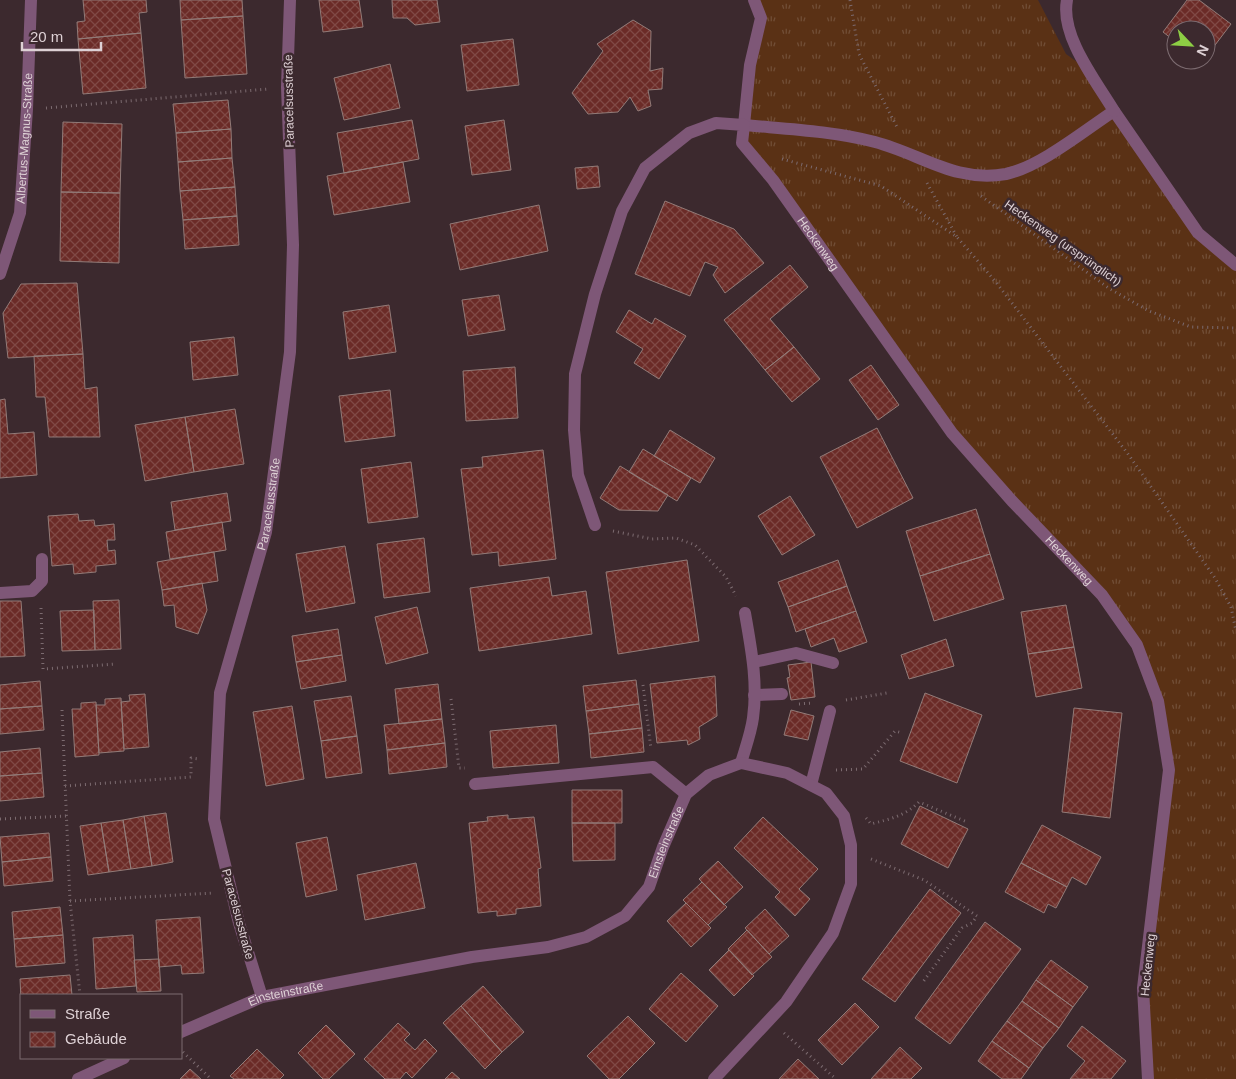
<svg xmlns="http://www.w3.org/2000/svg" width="1236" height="1079" font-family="Helvetica,sans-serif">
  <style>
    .grass { fill: url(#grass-tufts) }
    .building { fill: url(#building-cross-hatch); stroke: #927b78 }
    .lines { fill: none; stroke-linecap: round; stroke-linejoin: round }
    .path { stroke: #7c6b70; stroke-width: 3; stroke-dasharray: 1 4; stroke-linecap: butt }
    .minor { stroke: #7e5777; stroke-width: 12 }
    .labels { text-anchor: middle; stroke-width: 5; stroke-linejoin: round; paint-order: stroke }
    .street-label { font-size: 12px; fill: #ded1d5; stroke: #3c292e }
  </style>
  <defs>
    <pattern id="grass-tufts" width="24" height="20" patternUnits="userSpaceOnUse" patternTransform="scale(1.25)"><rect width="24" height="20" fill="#5a3115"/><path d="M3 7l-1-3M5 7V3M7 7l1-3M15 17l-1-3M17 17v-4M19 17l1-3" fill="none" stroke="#714e36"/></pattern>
    <pattern id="building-cross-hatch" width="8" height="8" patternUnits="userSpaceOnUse" patternTransform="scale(1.25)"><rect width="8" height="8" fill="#6b2b27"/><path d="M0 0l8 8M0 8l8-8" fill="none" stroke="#804945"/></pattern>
  </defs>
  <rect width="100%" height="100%" fill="#3c292e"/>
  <path class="grass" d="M754,0H1038L1066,54L1084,67L1206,236L1236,263V1079H1148L1143,988L1169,770L1137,645L1047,538L952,433L742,143L761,18Z"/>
  <path class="building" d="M83,0H146L147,12L139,13L141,33L78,39L77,22L85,21Z
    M180,0H242L243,16L181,20Z
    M319,0H359L363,27L323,32Z
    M392,0H437L440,22L415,25L407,18H393Z
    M1187,0H1199L1231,24L1206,57V30H1176V42L1163,32Z
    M243,16L247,74L185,78L181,20Z
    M633,20L651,31L650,71L663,68L662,89L648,90L651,106L638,111L630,97L618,112L588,114L572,93L603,51L597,44Z
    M141,33L146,88L83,94L78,39Z
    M513,39L519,85L467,91L461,45Z
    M390,64L400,108L344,120L334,78Z
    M228,100L231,129L176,133L173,104Z
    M412,120L419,159L344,173L337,133Z
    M504,120L511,170L472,175L465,126Z
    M63,122L122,124L120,193L61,192Z
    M231,129L232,158L178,162L176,133Z
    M232,158L235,187L180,191L178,162Z
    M403,162L410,202L334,215L327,176Z
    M598,166L600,187L577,189L575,168Z
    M235,187L237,216L183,220L180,191Z
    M61,192L120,193L119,263L60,261Z
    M665,201L734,229L764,263L725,293L713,275L718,267L705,262L690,296L635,274Z
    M539,205L548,251L460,270L450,224Z
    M237,216L239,245L185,249L183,220Z
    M790,265L808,287L770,319L794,347L765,370L724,320Z
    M77,283L83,354L8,358L3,313L21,284Z
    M499,295L505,330L468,336L462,300Z
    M389,305L396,352L349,359L343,312Z
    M629,310L652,324L655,318L686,336L659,379L634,363L643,349L616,332Z
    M234,337L238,375L193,380L190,342Z
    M794,347L820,379L792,402L765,370Z
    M83,354L85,389L97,387L100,437H49L45,397H36L34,356Z
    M871,365L899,405L878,420L849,380Z
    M515,367L518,418L466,421L463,371Z
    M390,390L395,436L345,442L339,396Z
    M5,399L8,434L34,432L37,475L0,478V400Z
    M235,409L244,464L194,472L185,417Z
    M185,417L194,472L145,481L135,425Z
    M877,428L913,498L857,528L820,457Z
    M670,430L715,458L700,483L654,456Z
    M643,449L691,478L677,501L629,472Z
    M543,450L556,559L499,566L498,552L472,555L461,469L483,467L482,457Z
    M411,462L418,517L368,523L361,469Z
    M620,466L668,495L658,511L619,510L600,498Z
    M227,493L231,521L175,530L171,502Z
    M790,496L815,535L782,555L758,516Z
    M976,509L990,554L920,576L906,531Z
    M78,514L79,521L94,520L95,526L114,524L115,540H107L108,551L115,550L116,564L96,566V572L74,574L73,564L52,566L48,516Z
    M222,522L226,550L170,559L166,532Z
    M424,538L430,592L384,598L377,544Z
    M345,546L355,603L306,612L296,554Z
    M214,552L218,581L162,590L157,562Z
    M990,554L1004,599L934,621L920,576Z
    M687,560L699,641L618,654L606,572Z
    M838,560L847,586L788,607L778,582Z
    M549,577L552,596L586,591L592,634L479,651L470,588Z
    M202,583L207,610L198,634L176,627L174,605L164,606L162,590Z
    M847,586L856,611L796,632L788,607Z
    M119,600L121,649L95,650L93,601Z
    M0,601H21L25,656L0,657Z
    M1066,605L1074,647L1028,654L1021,612Z
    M417,607L428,653L386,664L375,617Z
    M94,610L95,650L62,651L60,611Z
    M856,611L867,642L839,652L834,638L811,647L805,629Z
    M338,629L342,655L296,662L292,636Z
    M946,639L954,666L909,679L901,655Z
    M1074,647L1082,688L1036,697L1028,654Z
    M342,655L346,681L301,689L296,662Z
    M811,662L815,697L791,700L787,678L790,677L788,665Z
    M715,676L717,716L699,727L700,739L688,745L687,740L657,743L650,684Z
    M636,680L639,704L586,711L583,686Z
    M40,681L42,706L0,709V685Z
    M438,684L442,719L399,724L395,689Z
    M925,693L982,715L957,783L900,761Z
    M145,694L149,747L124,749L121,702L130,701L129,695Z
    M351,696L357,736L321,741L314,701Z
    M121,698L124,751L99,753L96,705H105V699Z
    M96,702L99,755L75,757L72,709H81V703Z
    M639,704L642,728L589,734L586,711Z
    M42,706L44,730L0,734V709Z
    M292,706L304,779L266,786L253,712Z
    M1074,708L1122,713L1110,818L1062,812Z
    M791,710L814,716L808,740L784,735Z
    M442,719L445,743L387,750L384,725Z
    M556,725L559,763L493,768L490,731Z
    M642,728L644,752L591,758L589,734Z
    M357,736L362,773L326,778L321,741Z
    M445,743L447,767L389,774L387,750Z
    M40,748L42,773L0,776V752Z
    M42,773L44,797L0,801V776Z
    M572,790H622V823H572Z
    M920,806L968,829L948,868L901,844Z
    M166,813L173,862L152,866L144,816Z
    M508,815V819L534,817L541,868L538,869L541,906L516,909V914L497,916V911L478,913L469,823L488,821L487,817Z
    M144,816L152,866L131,869L123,820Z
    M763,817L818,869L799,889L810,899L795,916L775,897L780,892L734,848Z
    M123,820L131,869L109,872L101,823Z
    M101,823L109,872L88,875L80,826Z
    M572,823H615V860L573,861Z
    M1042,825L1101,857L1086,885L1072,877L1067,887L1021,863Z
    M49,833L51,857L2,862L0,837Z
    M327,837L337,890L306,897L296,843Z
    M51,857L53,881L4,886L2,862Z
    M718,861L743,887L724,905L699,879Z
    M416,863L425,908L365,920L357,875Z
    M1021,863L1067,887L1056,908L1048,904L1044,913L1005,892Z
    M702,882L727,907L708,925L683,900Z
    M930,889L961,913L895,1002L862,979Z
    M686,903L711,928L691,947L667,921Z
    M60,907L63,935L14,939L12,912Z
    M765,909L789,936L769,954L745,928Z
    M200,917L204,973L182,974L181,965L159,967L156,920Z
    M985,922L1021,949L950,1044L915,1018Z
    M747,930L772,957L752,975L728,949Z
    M63,935L65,963L16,967L14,939Z
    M133,935L136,986L96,989L93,938Z
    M729,950L754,976L734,996L709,970Z
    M159,959L161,991L137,992L134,960Z
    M1051,960L1088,987L1073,1007L1036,980Z
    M681,973L718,1006L686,1042L649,1009Z
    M70,975L72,995H21V1000L20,979Z
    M1036,980L1073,1007L1059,1028L1022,1001Z
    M483,986L524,1032L502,1052L461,1006Z
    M1022,1001L1059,1028L1043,1048L1007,1021Z
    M855,1003L879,1027L842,1065L818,1040Z
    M461,1006L502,1052L485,1069L443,1023Z
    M628,1016L655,1043L619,1079H609L587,1056Z
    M1007,1021L1043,1048L1029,1068L992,1041Z
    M398,1023L410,1034L404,1040L415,1050L425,1039L437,1051L412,1078L406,1072L400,1079H385L364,1059Z
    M326,1025L355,1054L329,1079H323L298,1053Z
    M1082,1026L1126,1061L1111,1079H1070L1085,1061L1067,1046Z
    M992,1041L1029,1068L1021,1079H1002L978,1061Z
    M900,1047L922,1068L911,1079H871Z
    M257,1049L284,1075L280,1079H234L230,1076Z
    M798,1059L819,1079H779Z
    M190,1069L201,1079H180Z
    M452,1072L460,1079H445Z"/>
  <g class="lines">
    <path class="path" d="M850,0L859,54L898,129
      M46,108L268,89
      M782,159L881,186L957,237L995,281L1128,454L1215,578L1231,607L1236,631
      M927,183L957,237
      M981,196L1110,289L1149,311L1191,327L1236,328
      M613,531L652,539L676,538L695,545L726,577L736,596
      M41,608L43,669L116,664
      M643,685L651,749
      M451,699L459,768H465
      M846,700L887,693
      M799,704L812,703
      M62,710L70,901L80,995
      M836,770L863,769L895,731L902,733
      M65,786L191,777V758L199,759
      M866,818L871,824C890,819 905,816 919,802L967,822
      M0,819L67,816
      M871,859L924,880L977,916L972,923L962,928L923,982
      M70,901L213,893
      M784,1033L836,1079
      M183,1052L211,1079"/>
    <g class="minor">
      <path d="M754,0L761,18L750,65L744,125C787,129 833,131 875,142C921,154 955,183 1006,174C1040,167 1085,130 1114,111L1198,233L1236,265"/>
      <path d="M1067,0C1060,36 1096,81 1114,111"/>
      <path id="s1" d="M0,274L20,213L27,109L31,0"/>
      <path id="s2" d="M595,525L578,475L574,430L575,374L595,294L622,211L645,168L689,133L716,123L744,125L742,143L773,180L952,433L1012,501L1102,595L1137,645L1158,701L1169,770L1143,988L1148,1079"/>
      <path d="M0,593L32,591L42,581V559"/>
      <path d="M754,662L796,653L833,663"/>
      <path d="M754,695L782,694"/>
      <path d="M741,763C745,749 751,733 753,718C758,682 751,648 745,613"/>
      <path d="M475,784L653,767L686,794"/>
      <path d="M811,785L830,711"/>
      <path id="s3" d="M262,997L239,923L214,819L220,693L266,532L290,352L293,245L287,87L290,0"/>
      <path id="s4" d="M181,1032L262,997L472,957L548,947L586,937L625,916L649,887L663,847L686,794L709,775L741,763L787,773L826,793L844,816L851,845V884L833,933L786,1002L714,1079"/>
      <path d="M78,1079L124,1058"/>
    </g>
  </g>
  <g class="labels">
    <g class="street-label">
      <text transform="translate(289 101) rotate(-91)" y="4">Paracelsusstraße</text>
      <text dy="4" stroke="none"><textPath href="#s1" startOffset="139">Albertus-Magnus-Straße</textPath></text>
      <text dy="4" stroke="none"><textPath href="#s2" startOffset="630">Heckenweg</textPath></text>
      <text transform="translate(1063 243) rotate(35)" y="4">Heckenweg (ursprünglich)</text>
      <text dy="4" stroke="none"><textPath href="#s3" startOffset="506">Paracelsusstraße</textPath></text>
      <text dy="4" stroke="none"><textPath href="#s2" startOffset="1035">Heckenweg</textPath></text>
      <text dy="4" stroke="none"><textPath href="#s4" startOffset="548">Einsteinstraße</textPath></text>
      <text transform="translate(238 914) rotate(75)" y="4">Paracelsusstraße</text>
      <text transform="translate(1148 965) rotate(-84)" y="4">Heckenweg</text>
      <text dy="4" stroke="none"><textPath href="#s4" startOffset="112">Einsteinstraße</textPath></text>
    </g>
  </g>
  <rect x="20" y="994" width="162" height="65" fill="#3c292e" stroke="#7d6c71"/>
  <rect x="30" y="1010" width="25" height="8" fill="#7e5777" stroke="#7d6c71"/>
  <text x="65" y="1019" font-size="15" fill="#ded1d5">Straße</text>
  <rect x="30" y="1032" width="25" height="15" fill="url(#building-cross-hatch)" stroke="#7d6c71"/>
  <text x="65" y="1044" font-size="15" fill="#ded1d5">Gebäude</text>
  <g transform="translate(1191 45) rotate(115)"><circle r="24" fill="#3c292e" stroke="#7d6c71"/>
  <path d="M0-4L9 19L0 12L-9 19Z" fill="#8dce44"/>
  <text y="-8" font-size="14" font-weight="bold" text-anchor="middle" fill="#ded1d5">N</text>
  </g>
  <path d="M22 42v8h79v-8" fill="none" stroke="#ded1d5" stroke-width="2.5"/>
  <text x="30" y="42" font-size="15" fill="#ded1d5" stroke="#3c292e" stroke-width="4" paint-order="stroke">20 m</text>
</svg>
